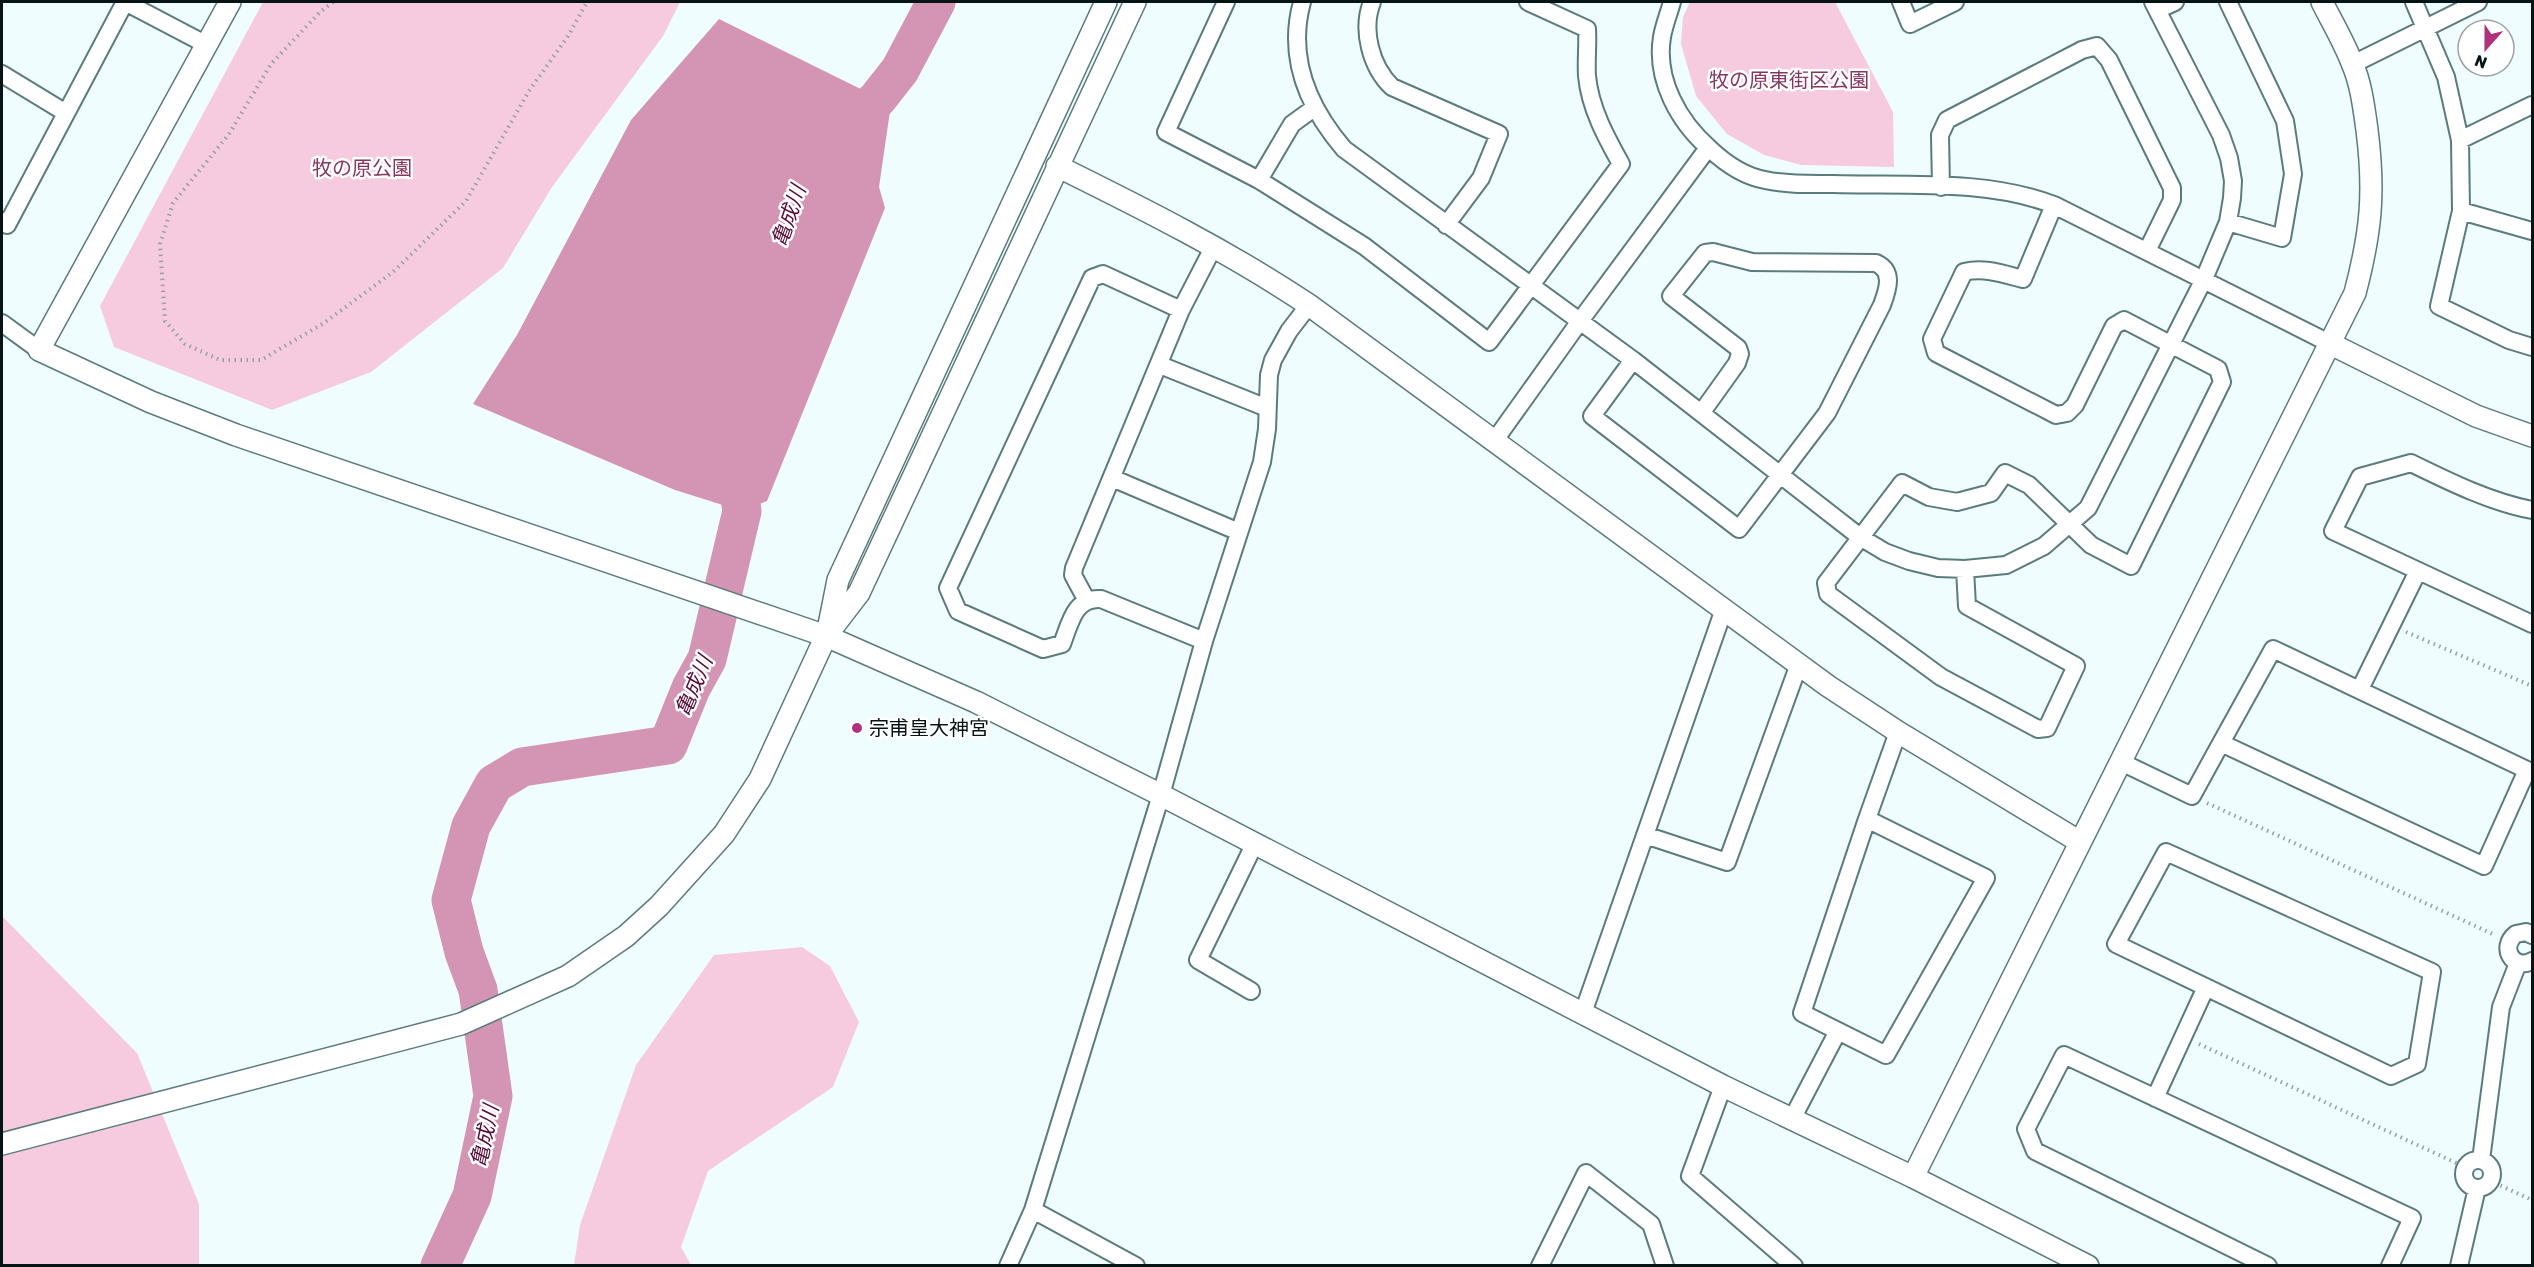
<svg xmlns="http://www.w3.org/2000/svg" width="2534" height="1267" font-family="Rubik,'Noto Sans JP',sans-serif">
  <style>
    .green { fill: #f6cbdf }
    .water { fill: #d494b3 }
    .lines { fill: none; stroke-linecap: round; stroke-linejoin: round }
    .river { stroke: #d494b3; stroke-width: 39 }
    .minor-casing { stroke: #5b7b7d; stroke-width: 20 }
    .tertiary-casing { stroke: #5b7b7d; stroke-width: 24 }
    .path { stroke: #94a2a3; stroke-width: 4; stroke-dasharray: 1.5 4.5; stroke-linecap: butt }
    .minor { stroke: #fff; stroke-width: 16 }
    .tertiary { stroke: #fff; stroke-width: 21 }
    .poi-dot { fill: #b2317d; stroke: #fff; stroke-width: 2 }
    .labels { text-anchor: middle; stroke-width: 5; stroke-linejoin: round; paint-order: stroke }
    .park-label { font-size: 20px; fill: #833761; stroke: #fff }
    .poi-label { font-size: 20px; fill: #071415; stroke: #fff; text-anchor: start }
    .water-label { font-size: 21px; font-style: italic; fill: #580c3b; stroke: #fff }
  </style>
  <rect width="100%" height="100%" fill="#effdfe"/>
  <path class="green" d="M263,2H680L663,36L552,187L503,268L371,372L272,410L114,347L100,306Z
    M1690,2H1835L1893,112L1894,167L1801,165L1764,155L1727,134L1696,96L1681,44L1683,17Z
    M2,916L137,1053L199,1204V1265H2Z
    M802,947L830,966L859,1022L833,1087L708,1171L681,1247L691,1265H574L580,1225L636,1065L714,955Z"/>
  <path class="water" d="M719,19L891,104L879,187L885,208L767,501L742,511L675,490L473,404L517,335L631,120Z"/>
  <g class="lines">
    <path class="river" d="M841,136L878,98L900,70L936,2
      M440,1266L472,1196L493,1096L478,990L464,952L451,900L471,826L494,784L522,767L668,745L691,688L707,659L742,511L734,460"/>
    <defs>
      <path id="minor" d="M1226,2L1166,132L1259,180L1364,246L1489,342L1621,164C1606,137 1590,108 1587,76C1586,61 1588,44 1587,29L1528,2
        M1302,2C1287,57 1308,107 1344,149L1633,360L1860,537L1885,552L1909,561L1938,568L1965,569L2006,565L2044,546L2088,508L2204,279L2228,222L2232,198L2233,181L2229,158L2221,135L2153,2
        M1372,2C1361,30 1371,67 1392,87L1499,134L1481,178L1446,225
        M1672,2C1669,13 1664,25 1662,37C1655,80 1679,122 1710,149C1726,164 1743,176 1765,180C1787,185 1811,184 1833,184C1904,186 1987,179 2054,205L2331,344
        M1901,2L1910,24L1955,2
        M2414,2L2446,77L2460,140L2461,211L2439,306L2509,340L2532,347
        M2157,10L2175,2
        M2353,64L2478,2
        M2,74L66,113
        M2460,140L2532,105
        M1259,180L1292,124L1314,108
        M1941,187L1940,135L1947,120L2082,50L2097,46L2109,60L2172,188V200L2147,251
        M2461,211L2532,231
        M2,221L7,225L125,2L207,45
        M2228,222L2282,238L2293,174L2285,121L2228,2
        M1181,310L1103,274L1092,278L948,588L958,611L1043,649L1062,644C1070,624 1074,597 1101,599L1204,641
        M2,323L39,350
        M1633,360L1592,416L1739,529L1827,413L1882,305C1888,289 1894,271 1876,263L1752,262L1713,252L1705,253L1671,296L1738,348L1740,354L1737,363L1702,412
        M1160,365L1267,408
        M1495,440L1580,321L1708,148
        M1112,478L1239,532
        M2532,510C2490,502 2450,482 2411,463L2360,477L2333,531L2532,624
        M1965,569L1967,606L2076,666L2047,728L2038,729L1941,677L1828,594L1826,583L1902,483L1929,497L1957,502L1991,493L2005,473L2029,485L2091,545L2131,566L2222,382L2218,369L2124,320L2114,326L2075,405L2067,413L2056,415L1936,353L1932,339L1964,272C1985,267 2003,274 2023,279L2054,205
        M1087,601L1073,575L1074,568L1181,310L1214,246
        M2273,649L2527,770L2484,866L2221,743Z
        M2360,689L2418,571
        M2121,762L2192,796L2221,743
        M1867,819L1986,878L1886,1055L1802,1013Z
        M1867,819L1898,732
        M1645,835L1727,862L1799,664
        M2166,852L2432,972L2417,1064L2391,1076L2116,944Z
        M2532,935L2526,932L2516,934C2499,947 2513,971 2532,961
        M1251,991L1198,960L1255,843
        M1583,1013L1724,609
        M1723,1086L1690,1176L1794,1266
        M2155,1098L2206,987
        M1792,1119L1838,1031
        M2464 1174a14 14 0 1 1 28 0a14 14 0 1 1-28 0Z
        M2481,1160L2501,1007L2518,963
        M1033,1210L1136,1266
        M1008,1266L1033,1210L1161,795L1204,641L1262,462L1267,429L1269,375L1273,360L1289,331L1309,305
        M1540,1266L1586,1173L1651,1224L1665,1266
        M2268,1266L2035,1151L2026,1129L2064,1055L2412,1218L2390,1266
        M2459,1266L2477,1188"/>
      <path id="tertiary" d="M230,2L39,350L151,402L236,435L826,636L976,702L1161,795L1723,1086L1913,1177L2088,1266
        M1057,166C1144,209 1228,251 1309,305L1828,686L1898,732L2080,842
        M2331,344L2476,416L2532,436
        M828,630L838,580L1106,2
        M2,1144L461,1024L568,976L626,936L659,906L724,834L760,779L826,636L859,593L1135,2
        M1913,1177L2355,293C2371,232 2375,193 2367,130C2364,108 2361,83 2352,63C2344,42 2332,22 2322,2"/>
    </defs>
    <use href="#minor" class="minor-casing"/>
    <use href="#tertiary" class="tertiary-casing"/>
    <path class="path" d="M333,2L320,12L271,64L229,134L173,203L160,244L165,321L185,344L220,360H261L324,323L393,272L466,201L529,91L568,36L587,2
      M2406,632L2532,686
      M2207,803L2495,935
      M2199,1044L2465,1167
      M2495,1183L2532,1200"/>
    <use href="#minor" class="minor"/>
    <use href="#tertiary" class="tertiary"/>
  </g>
  <circle class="poi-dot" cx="857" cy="728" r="6"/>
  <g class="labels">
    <g class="park-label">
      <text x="1789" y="87">牧の原東街区公園</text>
      <text x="362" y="175">牧の原公園</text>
    </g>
    <g class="poi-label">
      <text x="869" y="735">宗甫皇大神宮</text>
    </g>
    <g class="water-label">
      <text transform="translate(789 216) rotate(-71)" y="7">亀成川</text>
      <text transform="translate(694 686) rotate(-67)" y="7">亀成川</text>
      <text transform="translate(485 1136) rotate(-78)" y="7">亀成川</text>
    </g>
  </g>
  <rect width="2534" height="1267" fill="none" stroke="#071415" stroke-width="6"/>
  <g transform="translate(2486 48) rotate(201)"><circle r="28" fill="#ffffff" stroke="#9ca1a1" stroke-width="1.5"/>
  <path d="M0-4.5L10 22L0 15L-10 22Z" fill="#b2317d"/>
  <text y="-9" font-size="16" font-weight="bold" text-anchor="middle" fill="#071415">N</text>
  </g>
</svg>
